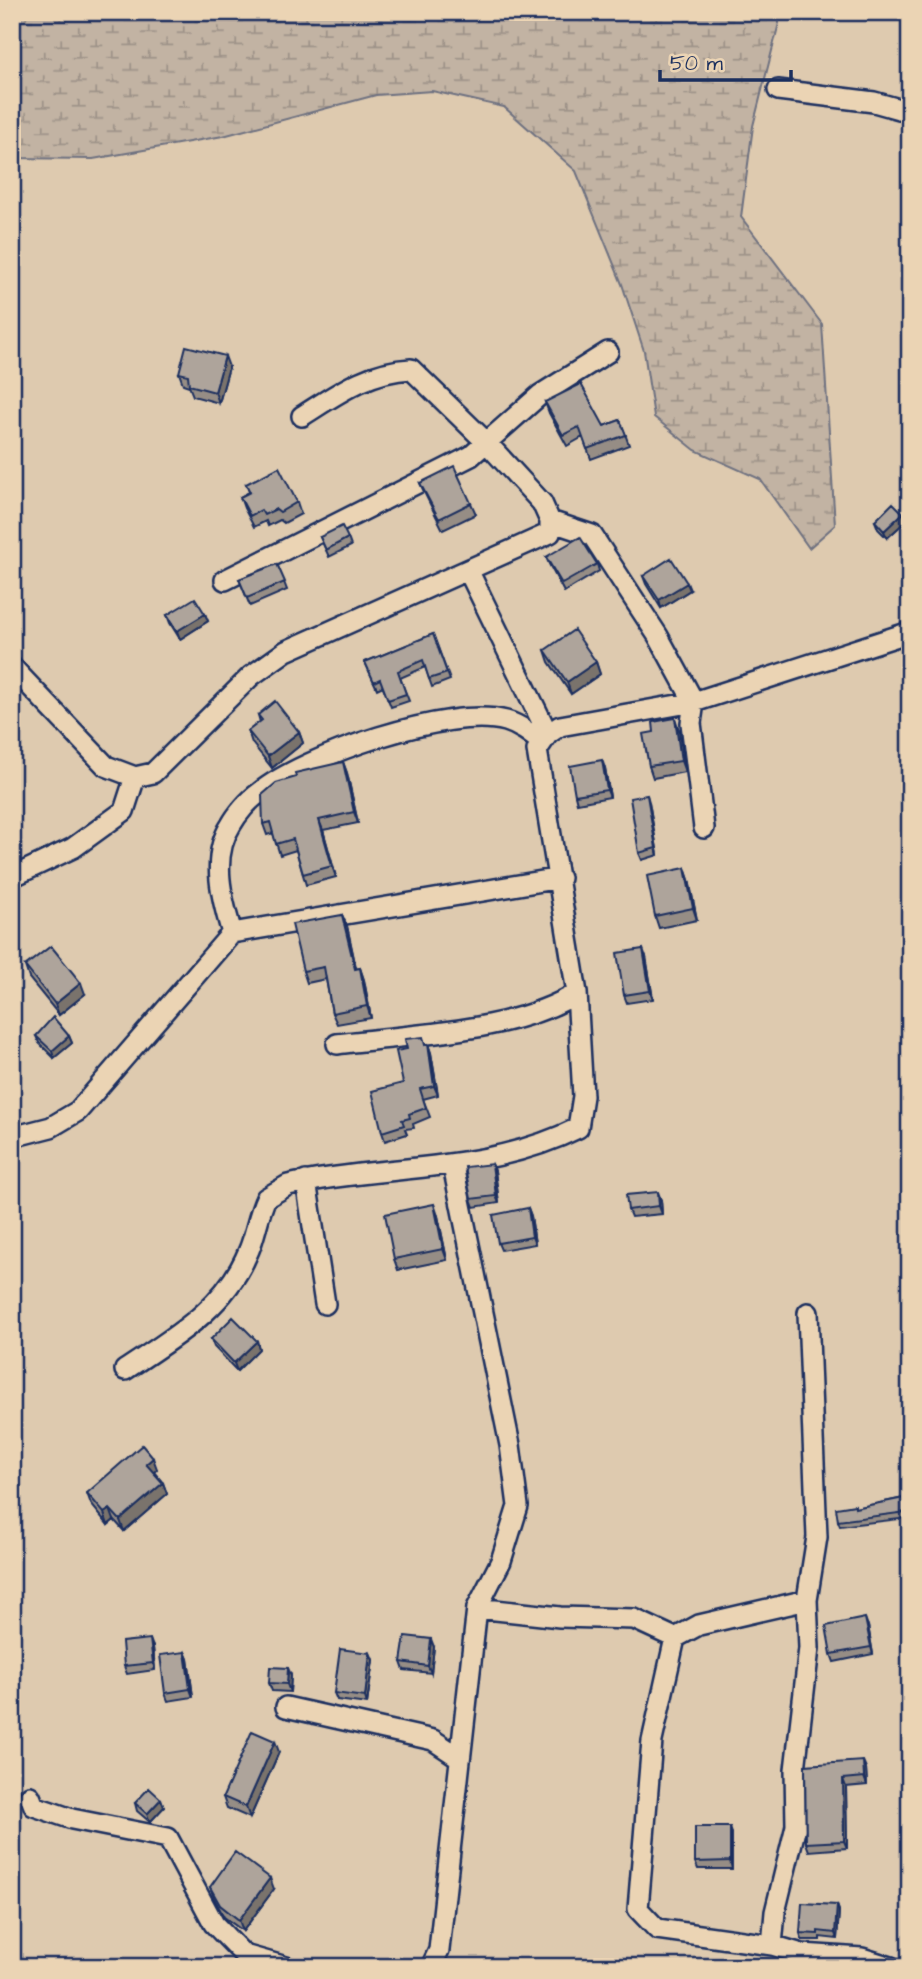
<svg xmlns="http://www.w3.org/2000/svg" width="922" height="1979" font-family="'Architects Daughter',sans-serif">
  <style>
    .wetland { fill: url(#wetland-marsh); stroke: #6e7180; stroke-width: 2 }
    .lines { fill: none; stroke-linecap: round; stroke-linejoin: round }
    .street-casing { stroke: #1b2f5e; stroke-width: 24 }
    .street { stroke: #ebd4b4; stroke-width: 19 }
    .wall { fill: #968d85; stroke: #1b2f5e; stroke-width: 2 }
    .shaded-wall { fill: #7a736c; stroke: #1b2f5e; stroke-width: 2 }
    .building { fill: #aea49b; stroke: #1b2f5e; stroke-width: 2 }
  </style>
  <defs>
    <pattern id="wetland-marsh" width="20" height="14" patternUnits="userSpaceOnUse" patternTransform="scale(1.75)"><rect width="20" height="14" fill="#c2b3a3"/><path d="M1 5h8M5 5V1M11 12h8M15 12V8" fill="none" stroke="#9d9288"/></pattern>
  </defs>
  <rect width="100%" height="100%" fill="#decaaf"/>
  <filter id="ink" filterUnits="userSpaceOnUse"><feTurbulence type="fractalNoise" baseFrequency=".0143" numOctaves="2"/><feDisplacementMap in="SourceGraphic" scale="14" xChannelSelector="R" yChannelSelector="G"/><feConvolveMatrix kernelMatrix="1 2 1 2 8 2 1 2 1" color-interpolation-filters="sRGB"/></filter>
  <g filter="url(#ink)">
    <path class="wetland" d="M12,12H778L779,23L753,126L741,217L822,324L835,525L809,548L760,479L695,450L654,417L644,351L622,284L576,171L504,107L432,91L376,95L223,136L93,159L12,158Z"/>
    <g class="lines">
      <defs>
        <path id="street" d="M778,90L874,102L910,112
          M550,521L592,535L658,636L694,702L691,723L704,828
          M468,570L548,734
          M225,580L471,456L540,395L608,352
          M12,667L106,766L135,777L153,773L251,676L286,651L550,533V521L542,503L486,442L411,369C368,371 337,394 302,416
          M12,877L73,848L124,811L135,777
          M232,933C222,900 210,857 231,825C237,814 249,800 259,793C304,756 450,705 506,721C520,725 531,734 542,743
          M337,1044C412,1034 513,1033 577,993
          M12,1137L51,1127L78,1111L232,933L560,878
          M306,1181L325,1304
          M125,1370C174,1337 226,1308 249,1250C256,1233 258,1215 266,1198L288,1185C386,1164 486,1174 578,1128L583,1096L577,993L537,750L548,734L560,726L694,702L910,632
          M477,1608L560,1617L634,1619L675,1638L699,1625L807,1600
          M675,1638L652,1741L638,1909L657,1929L772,1945L802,1954L862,1958L891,1967
          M286,1707L433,1740L460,1758
          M30,1796L34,1806L72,1819L168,1838L214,1924L244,1955L286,1967
          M772,1945L775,1912L796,1826L795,1770L809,1648L807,1600L817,1537L808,1313
          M431,1967L439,1950L477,1608L501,1561L518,1506L510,1445L453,1166"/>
      </defs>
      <use href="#street" class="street-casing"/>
      <use href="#street" class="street"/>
    </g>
    <path class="wall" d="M229,367L219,403L193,396L189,386L183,384L179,373Z
      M545,402L604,426L620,420L629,445L591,459L583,437L567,446L549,413Z
      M420,483L471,503L476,514L443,530L425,494Z
      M246,484L297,502L301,514L284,523L280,520L268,526L266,521L254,527L244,508L240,497L249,492Z
      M875,521H906L887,538L878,529Z
      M320,537L348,538L351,546L329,557Z
      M546,557L597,564L599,571L564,592L549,564Z
      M277,564L287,590L250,606L239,579Z
      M643,576L690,590L661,608L646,584Z
      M205,614L208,621L180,639L170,623L167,615Z
      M433,634L450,680L432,687L425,667L400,678L409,701L391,707L383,686L377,689L365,662Z
      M545,650L596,662L600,674L571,694L549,662Z
      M258,715L299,732L303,743L272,768L252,743L248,731L260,722Z
      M679,730L685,772L653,778L649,766Z
      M343,762L347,773L358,823L323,830L336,877L306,885L296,850L280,855L273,833L267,835L263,824L296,777Z
      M605,768L610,797L577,803L575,795Z
      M649,802L658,855L642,860L639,853Z
      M685,868L689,880L697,920L659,928L655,916Z
      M342,915L347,926L356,969L360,968L364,980L371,1018L337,1024L332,1013L326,979L307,983L303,971Z
      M646,957L653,999L627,1003L624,995Z
      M25,966L85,994L59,1015L29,978Z
      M36,1036H69L72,1043L54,1058L39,1043Z
      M426,1044H428L431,1053L438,1095L423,1099L430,1117L413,1124L414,1128L405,1129L407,1134L385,1141L382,1132L403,1083Z
      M492,1164L495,1171L499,1203L474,1207L471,1199Z
      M661,1200L662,1214L631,1217L628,1210Z
      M528,1208L531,1216L535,1244L501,1250L498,1243Z
      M438,1216L447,1260L398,1270L394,1259Z
      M211,1339L257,1341L259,1349L237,1371L214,1347Z
      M157,1469L154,1472L163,1483L167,1494L124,1531L114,1520L108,1525L91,1504L87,1493Z
      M904,1498L909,1518L840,1526L838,1521L856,1508Z
      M868,1626L873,1654L834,1662L831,1654Z
      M153,1647L155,1670L127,1674L124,1666Z
      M434,1647L431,1673L404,1670L401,1662Z
      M185,1652L188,1659L193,1697L168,1701L165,1693Z
      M370,1653L373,1660L367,1704L337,1700L334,1693Z
      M291,1675L290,1692L272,1691L269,1683Z
      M279,1752L250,1818L227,1808L223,1797Z
      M805,1765L866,1768L867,1785L846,1787L847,1848L809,1851L806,1843Z
      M161,1799L164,1807L150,1822L137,1811L135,1803Z
      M732,1834V1869H698L695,1862Z
      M210,1887L274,1889L243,1931L224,1917L214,1898Z
      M837,1905L839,1911L837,1939L820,1937V1940H802L800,1933Z"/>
    <path class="shaded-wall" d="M225,356L229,367L219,403L215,392Z
      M903,513L906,521L887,538L884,531Z
      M687,583L690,590L661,608L659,600Z
      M205,614L208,621L180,639L177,631Z
      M596,662L600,674L571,694L567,682Z
      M675,718L679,730L685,772L681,761Z
      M299,732L303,743L272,768L268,756Z
      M602,760L605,768L610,797L607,790Z
      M343,762L347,773L358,823L354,812Z
      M647,795L649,802L658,855L656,848Z
      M319,820L323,830L336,877L332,866Z
      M15,834L18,842L12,848V837Z
      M685,868L689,880L697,920L693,908Z
      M342,915L347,926L359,981L355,969Z
      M643,949L646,957L653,999L650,991Z
      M360,968L364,980L371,1018L367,1006Z
      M81,983L85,994L59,1015L55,1004Z
      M69,1036L72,1043L54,1058L52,1051Z
      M428,1044L431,1053L438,1095L434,1086Z
      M492,1164L495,1171L499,1203L496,1196Z
      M658,1192L661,1200L662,1214L659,1206Z
      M434,1204L438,1216L447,1260L443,1249Z
      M528,1208L531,1216L535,1244L532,1237Z
      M257,1341L259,1349L237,1371L234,1363Z
      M153,1458L157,1469L151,1475L146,1464Z
      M163,1483L167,1494L124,1531L120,1520Z
      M110,1509L114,1520L108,1525L104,1513Z
      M865,1618L868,1626L873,1654L871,1647Z
      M150,1639L153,1647L155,1670L153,1663Z
      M431,1639L434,1647L431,1673L428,1666Z
      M185,1652L188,1659L193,1697L190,1689Z
      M370,1653L373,1660L367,1704L365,1697Z
      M288,1668L291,1675L290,1692L287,1684Z
      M275,1741L279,1752L250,1818L246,1807Z
      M863,1761L866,1768L867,1785L864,1777Z
      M12,1768L14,1774L12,1787Z
      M843,1779L846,1787L847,1848L844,1841Z
      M161,1799L164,1807L150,1822L147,1814Z
      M730,1827L732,1834V1869L730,1861Z
      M270,1878L274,1889L243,1931L239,1920Z
      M837,1905L839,1911L837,1939L835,1933Z"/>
    <path class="building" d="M186,346L225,356L215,392L189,385L188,375L179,373Z
      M581,384L604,426L620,420L626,435L587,449L579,427L563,435L545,402Z
      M454,466L471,503L439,519L420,483Z
      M279,467L297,502L280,512L276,509L264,515L261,510L250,516L240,497L250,492L246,484Z
      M893,503L903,513L884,531L875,521Z
      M342,526L348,538L326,550L320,537Z
      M580,537L597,564L562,584L546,557Z
      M671,558L687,583L659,600L643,576Z
      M277,564L285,582L247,598L239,579Z
      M195,598L205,614L177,631L167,615Z
      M574,630L596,662L567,682L545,650Z
      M433,634L447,673L429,679L423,660L398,671L406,694L388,700L380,679L374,682L365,662Z
      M275,701L299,732L268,756L248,731L262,720L258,715Z
      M675,718L681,761L649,766L643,734L654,732L653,722Z
      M602,760L607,790L575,795L570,766Z
      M343,762L354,812L319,820L332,866L303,874L293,839L276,844L270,822L263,824L262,795L276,783L296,777L295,773Z
      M647,795L656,848L639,853L630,798Z
      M685,868L693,908L655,916L647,876Z
      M342,915L355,969L360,968L367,1006L332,1013L324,967L303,971L292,924Z
      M51,946L81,983L55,1004L25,966Z
      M643,949L650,991L624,995L617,953Z
      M53,1017L69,1036L52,1051L36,1036Z
      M423,1037L425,1045L428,1044L434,1086L420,1089L426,1108L409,1114L410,1118L402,1120L404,1125L382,1132L372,1091L403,1083L396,1051L407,1049L405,1039Z
      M492,1164L496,1196L471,1199L465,1167Z
      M658,1192L659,1206L628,1210L626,1195Z
      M434,1204L443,1249L394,1259L385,1214Z
      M528,1208L532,1237L498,1243L493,1215Z
      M233,1317L257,1341L234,1363L211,1339Z
      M142,1445L153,1458L146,1464L163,1483L120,1520L110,1509L104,1513L87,1493Z
      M904,1498L907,1512L838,1521L836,1508L855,1505V1508Z
      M865,1618L871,1647L831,1654L826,1626Z
      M405,1636L431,1639L428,1666L401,1662Z
      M150,1639L153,1663L124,1666L122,1642Z
      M340,1649L370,1653L365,1697L334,1693Z
      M185,1652L190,1689L165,1693L160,1655Z
      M270,1667L288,1668L287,1684L269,1683Z
      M252,1731L275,1741L246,1807L223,1797Z
      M863,1761L864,1777L843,1779L844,1841L806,1843L805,1765Z
      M149,1788L161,1799L147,1814L135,1803Z
      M695,1827H730V1861L695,1862Z
      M235,1852L270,1878L239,1920L220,1905L210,1887Z
      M802,1903L837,1905L835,1933L818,1931V1934L800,1933Z"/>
  </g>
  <rect width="922" height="1979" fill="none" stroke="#ebd4b4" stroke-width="42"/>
  <rect x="21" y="21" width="880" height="1937" fill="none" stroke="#1b2f5e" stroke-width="2.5" filter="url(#ink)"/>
  <path d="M660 70v10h131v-10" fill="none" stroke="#1b2f5e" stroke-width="3.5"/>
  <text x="670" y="70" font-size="21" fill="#1b2f5e" stroke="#ebd4b4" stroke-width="5" paint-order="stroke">50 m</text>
</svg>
